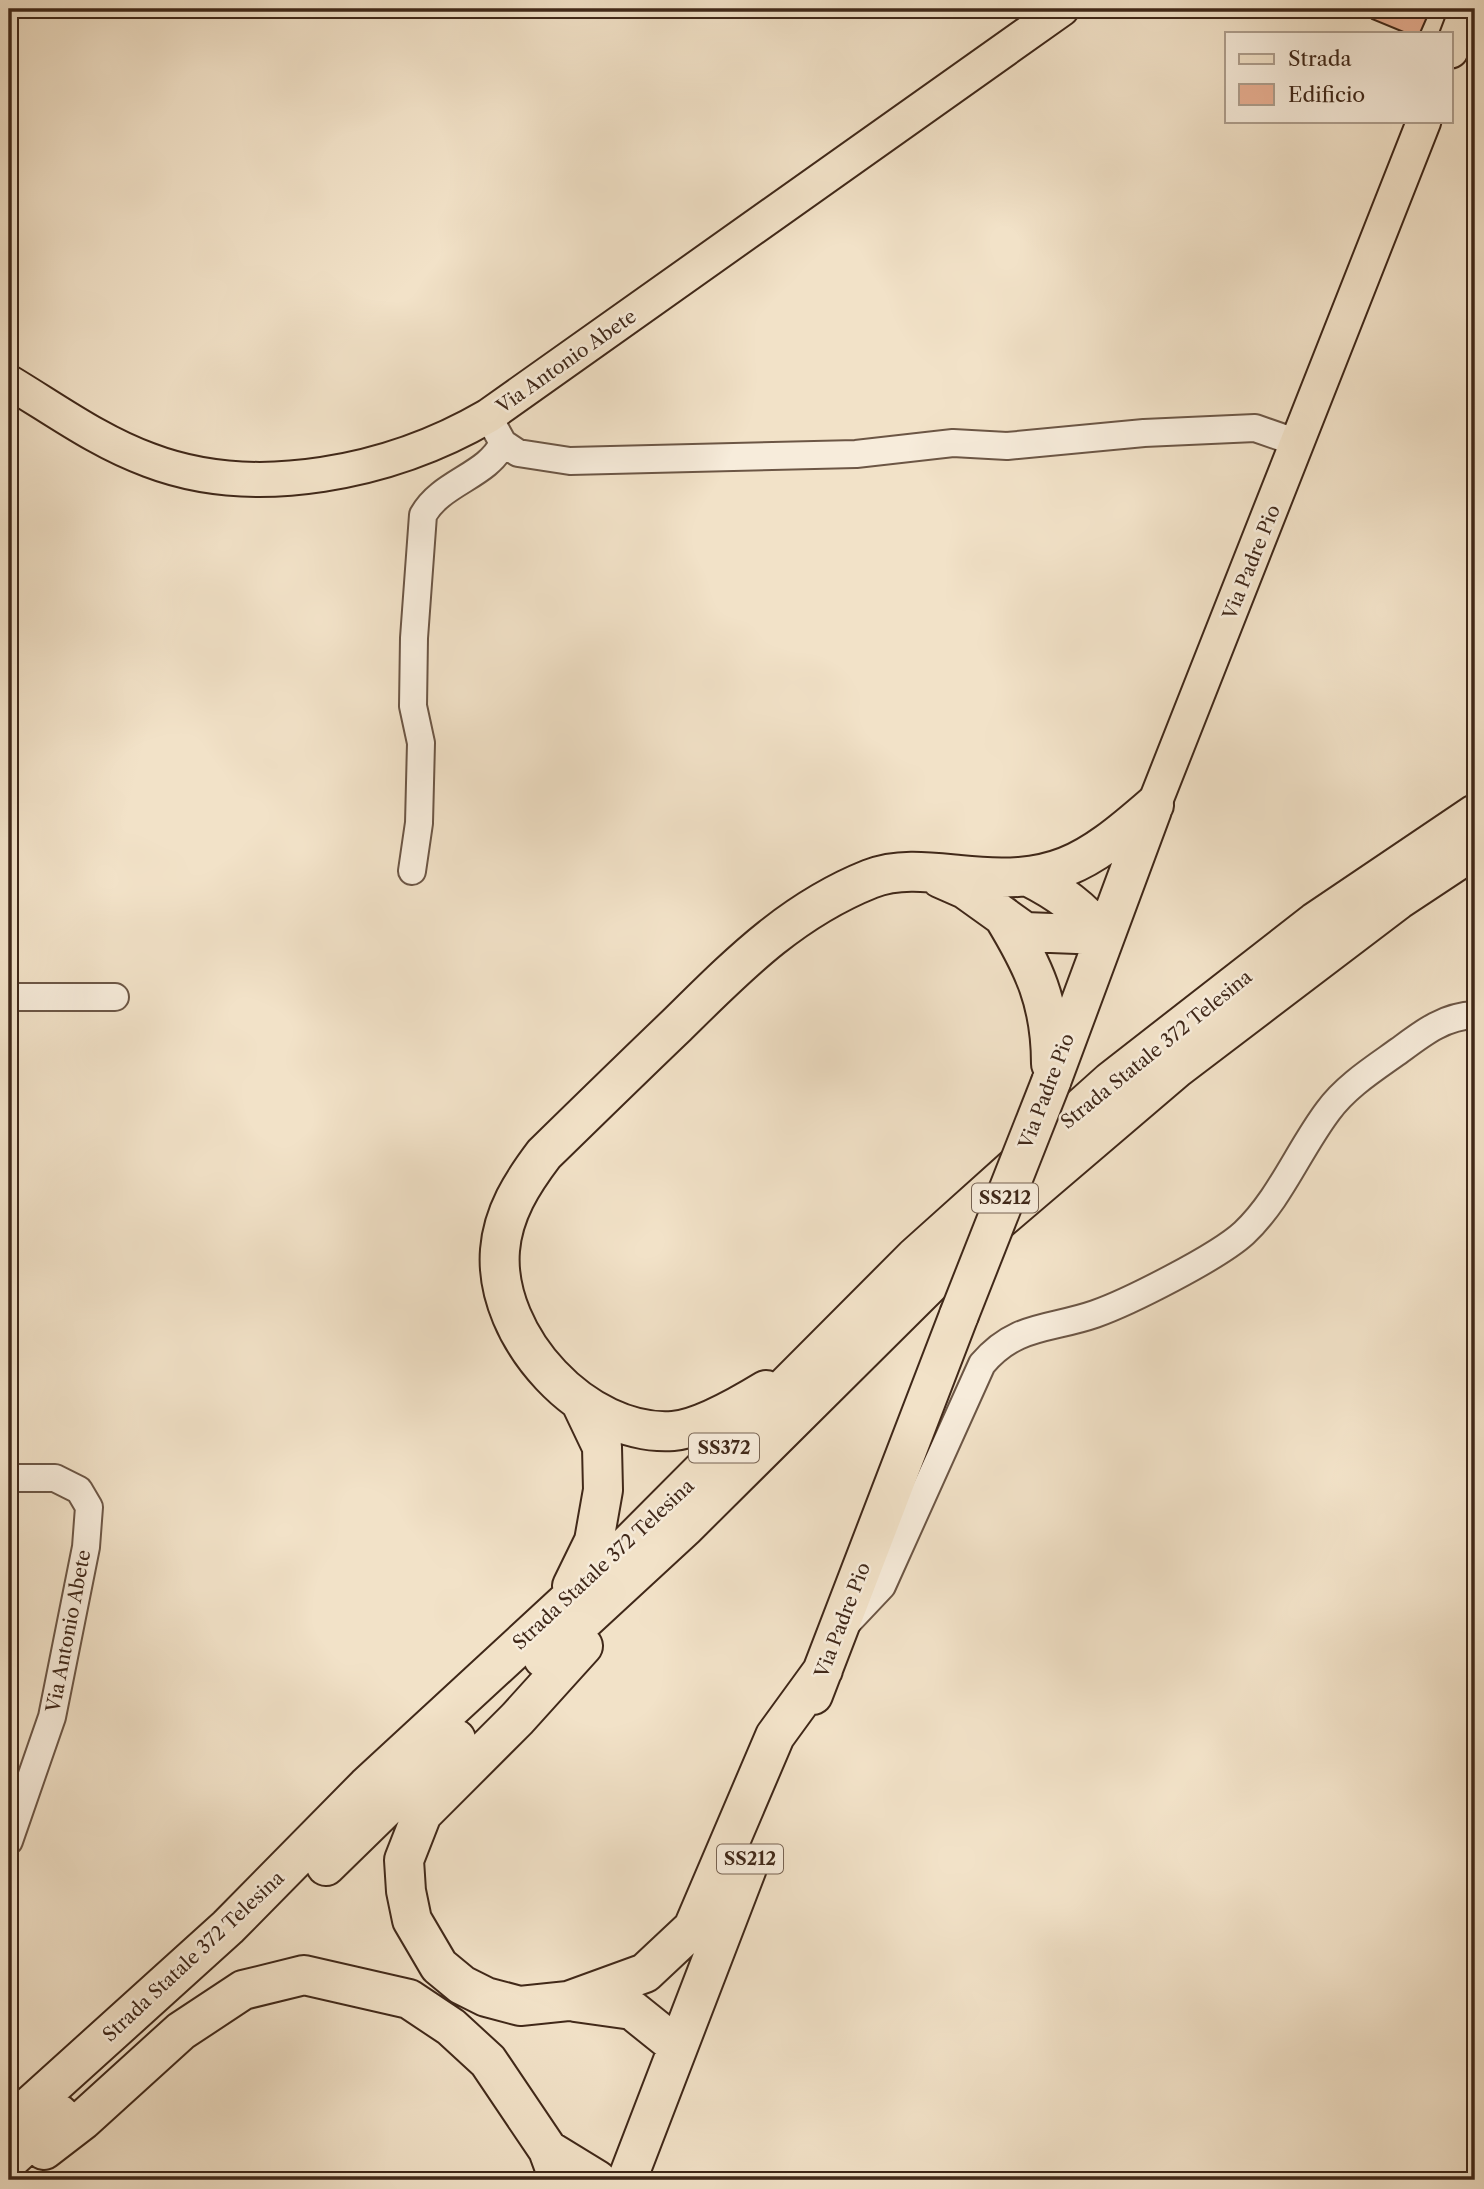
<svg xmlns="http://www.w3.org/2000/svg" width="1484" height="2189" font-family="'Libre Caslon Text',serif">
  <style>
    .building { fill: #e9b093; stroke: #402819; stroke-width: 2 }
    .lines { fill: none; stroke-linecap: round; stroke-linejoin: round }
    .minor-casing { stroke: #6c5645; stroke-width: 30 }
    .major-casing { stroke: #402819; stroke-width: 37 }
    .highway-casing { stroke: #402819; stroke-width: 42 }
    .minor { stroke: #f7ecdb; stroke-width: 26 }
    .major { stroke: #f2e2c8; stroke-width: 33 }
    .highway { stroke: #f2e2c8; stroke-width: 38 }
    .highway-bridge-casing { stroke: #402819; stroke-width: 42; stroke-linecap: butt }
    .highway-bridge { stroke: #f2e2c8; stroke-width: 38 }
    .labels { text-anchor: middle; stroke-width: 5; stroke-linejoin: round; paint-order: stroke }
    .shield { fill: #f7ecdb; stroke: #776353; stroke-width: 2 }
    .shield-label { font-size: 18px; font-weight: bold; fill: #402819 }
    .street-label { font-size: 19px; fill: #402819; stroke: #f7ecdb }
  </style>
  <rect width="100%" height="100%" fill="#f2e2c8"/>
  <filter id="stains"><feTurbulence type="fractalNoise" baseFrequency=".00286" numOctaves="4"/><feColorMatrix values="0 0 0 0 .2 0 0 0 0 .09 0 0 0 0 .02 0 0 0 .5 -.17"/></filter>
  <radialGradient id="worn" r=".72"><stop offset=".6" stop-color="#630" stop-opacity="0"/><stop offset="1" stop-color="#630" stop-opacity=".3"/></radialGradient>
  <path class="building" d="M1376,9H1408L1427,17L1420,33H1406L1372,19Z"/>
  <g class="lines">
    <defs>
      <path id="minor" d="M488,416L503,443L518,453L570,461L856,454L953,443L1007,446L1144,433L1255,428L1298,443
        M412,871L419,823L421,743L413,706L414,638L423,515C441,482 488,476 503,443
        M9,997H115
        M9,1478H55L79,1490L89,1507L86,1547L52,1717L9,1841
        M848,1622L882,1586L982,1364C1016,1324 1049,1330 1095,1314C1129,1302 1218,1257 1244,1233C1280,1199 1298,1151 1328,1111C1346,1086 1375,1068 1400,1050C1424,1032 1445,1016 1475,1015"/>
      <path id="major" d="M1451,51L1467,9
        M9,382C54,409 99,442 149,460C256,501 392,472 488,416L1062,9
        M1154,805L1424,121"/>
      <path id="highway" d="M1029,877C1059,892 1082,909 1103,935
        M940,878L965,889L1025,932L1103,935
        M1003,916C1034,967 1051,1003 1051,1064
        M1051,1082L1152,810
        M766,1390C743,1404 699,1429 673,1431C585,1437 493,1337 500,1250C503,1213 522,1183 544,1154C588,1111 632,1068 677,1025C737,966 790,911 870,879C898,868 929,872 959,875C1054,885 1084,866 1154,805
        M572,1586L594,1541L603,1490L602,1447L581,1403
        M583,1646L517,1719L422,1814L404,1860L406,1891L412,1920L439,1966L462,1985L486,1997L520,2006L568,2001L645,1973L693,1928L775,1736L823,1670
        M543,1658L685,1527L965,1249L1177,1068L1398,900L1475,849
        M813,1695L959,1315
        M326,1866L456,1739
        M575,2002L632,2010L678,2047
        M9,2125L228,1927L367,1786L627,1546L915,1257L1111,1081L1315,922L1475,814
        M44,2150L83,2120L181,2031L243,1990L304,1975L409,1999L451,2027L488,2061L548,2150L559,2180
        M548,2150L597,2180
        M9,2160L59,2114
        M627,2180L747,1868"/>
    </defs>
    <use href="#minor" class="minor-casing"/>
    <use href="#major" class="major-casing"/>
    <use href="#highway" class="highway-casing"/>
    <use href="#minor" class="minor"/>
    <use href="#major" class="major"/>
    <use href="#highway" class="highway"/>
    <defs>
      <path id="highway-bridge" d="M959,1315L1051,1082"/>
    </defs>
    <use href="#highway-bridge" class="highway-bridge-casing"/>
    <use href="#highway-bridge" class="highway-bridge"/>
  </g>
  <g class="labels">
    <g class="shield">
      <rect x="972" y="1183.5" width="66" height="29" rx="5"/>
      <rect x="689" y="1433.5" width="70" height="29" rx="5"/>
      <rect x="717" y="1844.5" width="66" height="29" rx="5"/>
    </g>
    <g class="shield-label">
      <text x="1005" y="1204">SS212</text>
      <text x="724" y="1454">SS372</text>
      <text x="750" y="1865">SS212</text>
    </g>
    <g class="street-label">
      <text transform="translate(566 361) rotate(-35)" y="7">Via Antonio Abete</text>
      <text transform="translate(1251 562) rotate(-68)" y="7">Via Padre Pio</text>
      <text transform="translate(1156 1049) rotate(-39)" y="7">Strada Statale 372 Telesina</text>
      <text transform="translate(1046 1091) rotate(-69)" y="7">Via Padre Pio</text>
      <text transform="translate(603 1564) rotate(-43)" y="7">Strada Statale 372 Telesina</text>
      <text transform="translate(842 1620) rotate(-69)" y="7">Via Padre Pio</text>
      <text transform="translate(68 1631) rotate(-79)" y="7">Via Antonio Abete</text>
      <text transform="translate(193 1956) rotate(-43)" y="7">Strada Statale 372 Telesina</text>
    </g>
  </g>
  <rect width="1484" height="2189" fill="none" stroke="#f2e2c8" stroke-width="35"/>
  <rect x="10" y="10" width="1463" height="2168" fill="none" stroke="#402819" stroke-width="3.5"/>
  <rect x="18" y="18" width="1449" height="2154" fill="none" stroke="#402819" stroke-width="2"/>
  <rect x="1225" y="32" width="228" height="91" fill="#f7ecdb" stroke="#ae9e8d" stroke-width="2"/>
  <rect x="1239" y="54" width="35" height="10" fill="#f2e2c8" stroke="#ae9e8d" stroke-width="2"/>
  <text x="1288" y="66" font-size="21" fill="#402819">Strada</text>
  <rect x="1239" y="84" width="35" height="21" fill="#e9b093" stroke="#ae9e8d" stroke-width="2"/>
  <text x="1288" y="102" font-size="21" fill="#402819">Edificio</text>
  <rect width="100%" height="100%" filter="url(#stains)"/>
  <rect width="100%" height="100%" fill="url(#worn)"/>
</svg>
